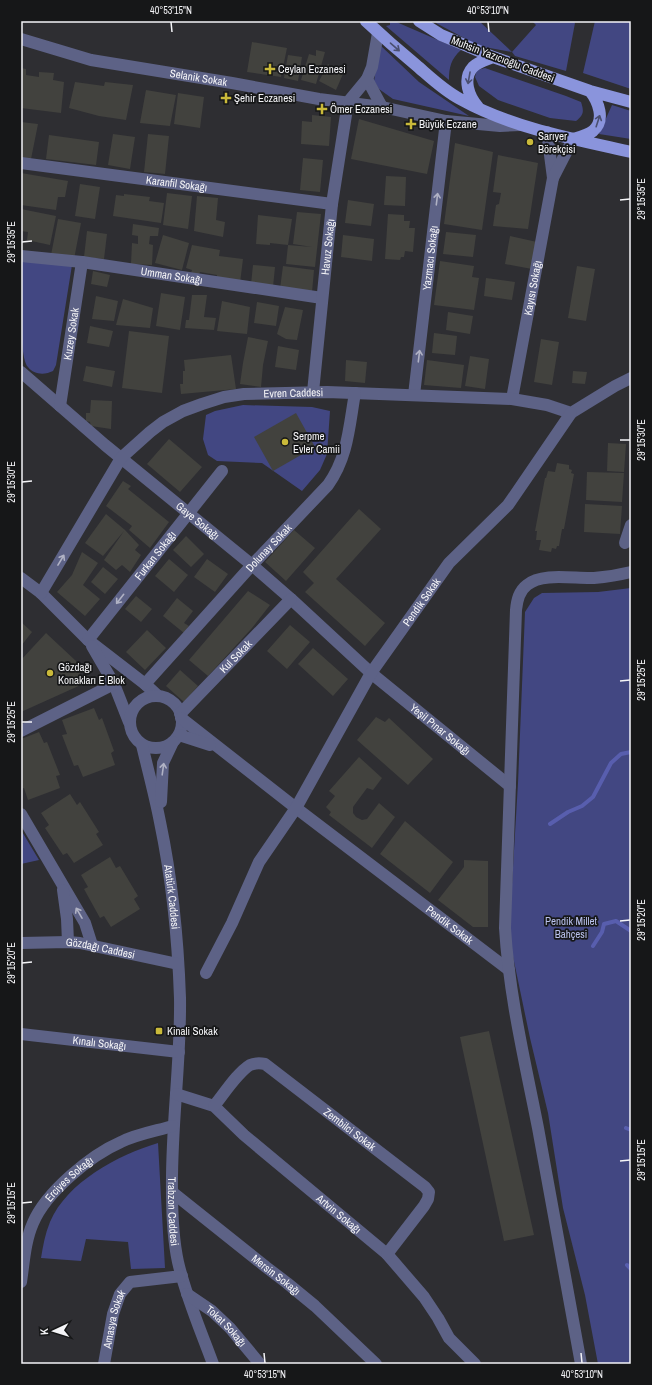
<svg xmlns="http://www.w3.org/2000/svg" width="652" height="1385" font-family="'Archivo Narrow',sans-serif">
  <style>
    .green { fill: #424782 }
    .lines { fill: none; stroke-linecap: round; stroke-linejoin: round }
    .stream { stroke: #585eae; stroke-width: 4 }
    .building { fill: #42423e }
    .minor { stroke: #5d6286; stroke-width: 12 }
    .major { stroke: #8a94dc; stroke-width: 12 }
    .oneway { stroke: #4a4f70 }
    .oneway2 { stroke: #b0b2c4 }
    .ticks { fill: none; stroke: #f4f4f7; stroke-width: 1.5 }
    .poi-dot { fill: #caba3a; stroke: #161718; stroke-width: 1.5 }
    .labels { text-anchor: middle; stroke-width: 3.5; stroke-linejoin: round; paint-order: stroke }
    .street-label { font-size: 11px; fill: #f4f4f7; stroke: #161718 }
    .poi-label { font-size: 11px; fill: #f4f4f7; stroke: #161718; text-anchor: start }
    .park-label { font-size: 11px; fill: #b9c1ec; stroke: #161718 }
    .neatline { fill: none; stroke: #f4f4f7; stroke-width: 1.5 }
    .ticks-label { font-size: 10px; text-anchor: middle; fill: #f4f4f7 }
  </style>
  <rect width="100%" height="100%" fill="#2e2e32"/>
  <path class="green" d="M390,21H394L461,50C451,59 449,67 449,80L386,26L390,25Z
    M435,21H479L512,52L536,25L532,21H573L575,23L566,71L515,56L512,52L479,46L436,23Z
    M595,21H631V89L583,73Z
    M380,45L419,82L469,116L393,99L379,89L374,81Z
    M485,68L566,96L581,102C584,111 584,115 576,121L550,118L498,100L479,86L475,77L477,70Z
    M612,105L631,111V139L599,134Z
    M21,260L72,265L56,365L53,371C45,375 34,375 28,367C18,357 21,278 21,260Z
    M243,405L312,407L330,411L327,454L320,470L302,491L262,463L217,461L208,455L203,439L206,415L215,411Z
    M631,588V1364H598L585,1295L563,1208L548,1113L530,1038L511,947L510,918L518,783L525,612L534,598L542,593L598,592Z
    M21,830L39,860L21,864Z
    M158,1143L165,1268L131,1269L128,1242L86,1239L81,1261L41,1258C43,1246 45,1234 50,1222C67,1182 118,1155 158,1143Z"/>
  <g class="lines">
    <path class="stream" d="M550,824L568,812L582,806L593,797L611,763L621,754L631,752
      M593,946L602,932L604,924L616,921L631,931
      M626,1128L631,1130
      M627,1265L631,1269"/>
  </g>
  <path class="building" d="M252,42L287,48L281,77L247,72Z
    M316,50L325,52L316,84L301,80L309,54L316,56Z
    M288,55L302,57L298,81L284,78Z
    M328,64L343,74L336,90L319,81Z
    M21,68L26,69V75L39,77V72L54,73L53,80L64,82L61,113L21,108Z
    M75,82L104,86L105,82L133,85L126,120L99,116L69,108Z
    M146,90L176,95L170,126L140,123Z
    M178,93L204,97L200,128L174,124Z
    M312,115L331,117L329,146L301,144L302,121L312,122Z
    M359,119L434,141L427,174L351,159Z
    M21,122L38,124L31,159L21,158Z
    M113,134L135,137L130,169L108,165Z
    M148,134L169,136L165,174L144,172Z
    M49,135L99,142L96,165L46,159Z
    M455,143L493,152L482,230L444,224Z
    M498,155L538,163L528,229L493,226L496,205L499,204L501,193L493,192Z
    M303,158L323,160L320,192L300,190Z
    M21,173L68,181L65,197H58L56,210L21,205Z
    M386,176L406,177L405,206L384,205Z
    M80,184L100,187L95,219L75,216Z
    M167,193L192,196L188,229L163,225Z
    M124,194L150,197L149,201L164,203L161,223L113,216L116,195L124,196Z
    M197,196L218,198L216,220L225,222L223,237L194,231Z
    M348,200L374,204L371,226L345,223Z
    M21,209L56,216L50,245L27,240L28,232L21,231Z
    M297,212L321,214L315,267L286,264L288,245L312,247L293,244Z
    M388,214L404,215V221H410L409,228H415L413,252L405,251L404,257H401L400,260L385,259Z
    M258,215L292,219L288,245L270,243V245L256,244Z
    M58,219L81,223L74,259L51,255Z
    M133,224L159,228L158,236H150L149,244L153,245L152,265L131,264L132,243L138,244V236L132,235Z
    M87,231L107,234L104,259L84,257Z
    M446,232L476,235L473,257L443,254Z
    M163,235L189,243L182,270L155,263Z
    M343,235L374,239L372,261L341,257Z
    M510,236L537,242L532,269L505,264Z
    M192,245L220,250L219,256L243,259L240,283L216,280L217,275L200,272L199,275L191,273L192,270L186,268Z
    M440,261L474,266L472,277L479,278L474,310L434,305Z
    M253,265L275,267L273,287L251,284Z
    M283,266L314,270L312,292L280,289Z
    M577,266L595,269L586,321L568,318Z
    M93,271L110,275L107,287L91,284Z
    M486,278L515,282L512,300L484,296Z
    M161,293L185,297L180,330L156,326Z
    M192,295H207L204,317L216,318L214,330L185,328L186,320H189Z
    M96,296L118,301L114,321L92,319Z
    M123,299L153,308L150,328L116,325Z
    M222,301L250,307L247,334L217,331Z
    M257,302L279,306L276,326L254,323Z
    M285,307L303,310L297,340L286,339L277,334Z
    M448,312L473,316L470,334L446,330Z
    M90,326L113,331L109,347L87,343Z
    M129,331L169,336L162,393L122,388Z
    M434,333L457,336L455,355L432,353Z
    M248,337L268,341L263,365L261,387L240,384L243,363Z
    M541,339L559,342L552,385L534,382Z
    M278,346L299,350L296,370L275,367Z
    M231,355L236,389L181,394L180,384H183V371H185L184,360Z
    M470,356L489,359L485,389L465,386Z
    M346,360L367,362L365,383L345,381Z
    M427,360L464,365L461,388L424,385Z
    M86,366L115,371L112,387L83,381Z
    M573,371L587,372L585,384L572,383Z
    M91,400L112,401L111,429L91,426L90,422L86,421V413H90Z
    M296,413L315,447L273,471L254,437Z
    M169,439L202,467L180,492L147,464Z
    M608,443L626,444L624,472L607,471Z
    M557,463L569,465V469L572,470L571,473L574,474L564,529H562L559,546H557L556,549L552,548L551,552L539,550L541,540H536L537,531H535L545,478H546L548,471L555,472Z
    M587,472L624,473L622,502L586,500Z
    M123,481L131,486L128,489L169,522L150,548L129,530L132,526L106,506Z
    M585,504L622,506L620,534L584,532Z
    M359,509L381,529L336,579L385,623L365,646L305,592L314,583L303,572Z
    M106,514L125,530L139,545L135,550L141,555L130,572L122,565L116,570L104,560L124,531L103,556L85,543Z
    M294,530L315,548L286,581L265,562Z
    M186,536L204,554L191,567L173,550Z
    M82,552L98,563L83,585L100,599L85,616L57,592L72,575Z
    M169,559L188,575L174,592L155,576Z
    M207,559L228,574L215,592L194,577Z
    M103,567L118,579L105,594L91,582Z
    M248,591L270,605L252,628L208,676L189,660Z
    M136,596L152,609L141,622L125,609Z
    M177,598L193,611L184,623L189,626L184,633L163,616Z
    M21,622L32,632L21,646Z
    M290,625L310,642L287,669L267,651Z
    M147,630L166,648L145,670L126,652Z
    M46,633L76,661L83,684L21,712V660Z
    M313,648L348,679L333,696L298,664Z
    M180,670L198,686L184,702L166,686Z
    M94,708L99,720L102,718L114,751L111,753L115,765L83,777L78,765L74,766L62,735L67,734L62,720Z
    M376,717L385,722L389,718L433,759L408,785L357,740Z
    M39,732L44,743L47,742L60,775L56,776L60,788L28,800L24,788L21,789V739Z
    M359,757L382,778L373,790L367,788L353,807V813L356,817L362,820L367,819L379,803L395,817L372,848L329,815L331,812L326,807L335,796L329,791Z
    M70,794L77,805L80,802L99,832L96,834L103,845L74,863L67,853L63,855L45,828L49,825L41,813Z
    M405,821L453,862L430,893L380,854Z
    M110,857L116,868L120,866L138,896L134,899L140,909L111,927L104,916L100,918L84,889L88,887L81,875Z
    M464,860L488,861V927H473L438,900L464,867Z
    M489,1031L534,1235L504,1241L460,1037Z"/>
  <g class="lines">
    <g class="minor">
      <path id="s1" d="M21,39L91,60L232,83L319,99L382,107L446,121L500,126L520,125"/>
      <path d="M367,79L382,107"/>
      <path d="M547,132L553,178"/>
      <path id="s2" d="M21,163L332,204"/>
      <path id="s3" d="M21,256L82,262L322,298"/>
      <path id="s4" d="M21,372L105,445L252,565L291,599L371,673L510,786"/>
      <path id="s5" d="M313,392L332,204L348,102L367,79L372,67L378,33"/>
      <path id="s6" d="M414,395L446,121"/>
      <path id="s7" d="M512,399L553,178L573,139"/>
      <path id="s8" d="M60,406L82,262"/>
      <path d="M625,543L631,525"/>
      <path d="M21,578L41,593L88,640L145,684L158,696"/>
      <path id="s9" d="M41,593L121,458L150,432L163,422L183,411L202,404L224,397L244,394L327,392L512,399L547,405L571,413L615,386L631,378"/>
      <path id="s10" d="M88,640L222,471"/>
      <path d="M92,646L114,684L129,722"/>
      <path id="s11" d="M145,684L252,565L328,485C348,457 349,427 355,393"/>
      <circle cx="156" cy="722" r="26"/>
      <path id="s12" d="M180,714L291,599"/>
      <path id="s13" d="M181,718L296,808L509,970"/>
      <path d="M21,731L114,684"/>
      <path d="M179,735L210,745"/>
      <path id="s14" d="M142,745C148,770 155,796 160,822C172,879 178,939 180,998C181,1062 171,1126 172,1190C172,1214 173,1239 178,1262C186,1297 201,1331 213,1364"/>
      <path d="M161,802L163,763L173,742"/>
      <path d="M21,814L85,923L92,945"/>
      <path d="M63,890L67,919L68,942"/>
      <path id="s15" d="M21,943L68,942L80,943L178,964"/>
      <path id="s16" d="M206,973L232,923L259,862L296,808L371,673L449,563L508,505L571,413"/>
      <path id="s17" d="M21,1034L179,1052"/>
      <path id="s18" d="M176,1094L214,1106L244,1135L387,1254L424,1297L438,1318L449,1338L475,1364"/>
      <path id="s19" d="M214,1106C224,1094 237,1073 250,1065C255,1063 260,1063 265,1064L425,1187L429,1192L428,1199L424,1206L387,1254"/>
      <path id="s20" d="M172,1192L266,1267L287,1283L315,1306L376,1364"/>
      <path id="s21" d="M21,1282C24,1262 25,1241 33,1223C46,1192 91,1155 121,1142C137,1134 156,1131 173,1126"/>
      <path id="s22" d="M187,1294L212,1311L230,1328L260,1364"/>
      <path id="s23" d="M104,1364L113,1314L120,1294L130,1282L182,1276"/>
      <path d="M581,1364C566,1285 553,1207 538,1128C525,1062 509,995 505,928L516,610C517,600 519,591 527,585C542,572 575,579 594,578C606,577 619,575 631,572"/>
    </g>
    <path class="major" d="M366,21C382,36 399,51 416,65C430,77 443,90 460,99C512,128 573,139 631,152
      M419,21L441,35L493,57L590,91L631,102
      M478,107C469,97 462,79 473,67C478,62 486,60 493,57
      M573,139C580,137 588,135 593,131C606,120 598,101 590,91"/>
  </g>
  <defs><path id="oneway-shaft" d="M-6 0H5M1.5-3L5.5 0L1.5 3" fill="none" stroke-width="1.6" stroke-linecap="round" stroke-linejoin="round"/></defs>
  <g class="oneway">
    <use href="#oneway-shaft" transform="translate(395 47) rotate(41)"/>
    <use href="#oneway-shaft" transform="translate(469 78) rotate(100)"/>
    <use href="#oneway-shaft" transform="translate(598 121) rotate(-72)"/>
  </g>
  <g class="oneway2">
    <use href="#oneway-shaft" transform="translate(437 199) rotate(-83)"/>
    <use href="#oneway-shaft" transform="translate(419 356) rotate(-83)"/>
    <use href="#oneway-shaft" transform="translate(61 560) rotate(-59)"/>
    <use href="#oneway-shaft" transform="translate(120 599) rotate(128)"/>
    <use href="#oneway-shaft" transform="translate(163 769) rotate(-82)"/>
    <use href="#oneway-shaft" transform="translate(79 913) rotate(-120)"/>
  </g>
  <path class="ticks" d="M171,22L172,32M488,22L489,32M620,200L630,199M22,242L32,241M620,440H630M22,482L32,481M620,681L630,680M22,722H32M620,921L630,920M22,963L32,962M620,1161L630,1160M22,1203L32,1202M264,1353L265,1363M581,1353L582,1363"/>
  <g class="poi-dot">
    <path d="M268 63h4v4h4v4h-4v4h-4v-4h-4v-4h4z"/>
    <path d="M224 92h4v4h4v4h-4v4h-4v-4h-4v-4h4z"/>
    <path d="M320 103h4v4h4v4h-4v4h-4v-4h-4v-4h4z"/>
    <path d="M409 118h4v4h4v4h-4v4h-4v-4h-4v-4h4z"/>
    <circle cx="530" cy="142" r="4"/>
    <circle cx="285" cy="442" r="4"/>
    <circle cx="50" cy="673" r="4"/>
    <rect x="155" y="1027" width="8" height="8" rx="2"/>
  </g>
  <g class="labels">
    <g class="street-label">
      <text transform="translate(503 59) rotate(21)" y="4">Muhsin Yazıcıoğlu Caddesi</text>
      <text dy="4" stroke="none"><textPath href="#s1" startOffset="182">Selanik Sokak</textPath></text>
      <text dy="4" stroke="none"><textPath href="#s2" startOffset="157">Karanfil Sokağı</textPath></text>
      <text dy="4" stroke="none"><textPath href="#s5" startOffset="146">Havuz Sokağı</textPath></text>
      <text dy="4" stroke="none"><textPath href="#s6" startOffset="138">Yazmacı Sokağı</textPath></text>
      <text dy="4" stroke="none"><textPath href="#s3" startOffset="152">Umman Sokağı</textPath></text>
      <text dy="4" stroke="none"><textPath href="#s7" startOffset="113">Kayısı Sokağı</textPath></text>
      <text dy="4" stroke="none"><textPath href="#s8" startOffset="73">Kuzey Sokak</textPath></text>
      <text dy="4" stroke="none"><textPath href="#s9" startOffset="348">Evren Caddesi</textPath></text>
      <text dy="4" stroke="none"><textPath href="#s4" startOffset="231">Gaye Sokağı</textPath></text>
      <text dy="4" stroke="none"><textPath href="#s11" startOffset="184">Dolunay Sokak</textPath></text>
      <text dy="4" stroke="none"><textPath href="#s10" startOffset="108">Furkan Sokağı</textPath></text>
      <text dy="4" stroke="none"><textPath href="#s16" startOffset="430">Pendik Sokak</textPath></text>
      <text dy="4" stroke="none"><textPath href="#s12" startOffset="80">Kul Sokak</textPath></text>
      <text dy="4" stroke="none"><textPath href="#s4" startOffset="551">Yeşil Pınar Sokağı</textPath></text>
      <text dy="4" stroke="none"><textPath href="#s14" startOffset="155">Atatürk Caddesi</textPath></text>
      <text dy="4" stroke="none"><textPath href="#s13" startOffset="339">Pendik Sokak</textPath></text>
      <text dy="4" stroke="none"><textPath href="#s15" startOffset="80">Gözdağı Caddesi</textPath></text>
      <text dy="4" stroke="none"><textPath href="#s17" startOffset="79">Kınalı Sokağı</textPath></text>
      <text dy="4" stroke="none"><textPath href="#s19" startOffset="177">Zembilci Sokak</textPath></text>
      <text dy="4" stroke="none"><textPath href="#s21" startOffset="118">Erciyes Sokağı</textPath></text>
      <text dy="4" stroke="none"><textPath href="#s14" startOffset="470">Trabzon Caddesi</textPath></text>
      <text dy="4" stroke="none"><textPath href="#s18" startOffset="205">Artvin Sokağı</textPath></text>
      <text dy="4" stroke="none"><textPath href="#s20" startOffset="133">Mersin Sokağı</textPath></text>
      <text dy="4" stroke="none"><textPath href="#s23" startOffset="46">Amasya Sokak</textPath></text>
      <text dy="4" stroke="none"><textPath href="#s22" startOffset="51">Tokat Sokağı</textPath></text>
    </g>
    <g class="poi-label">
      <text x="278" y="73">Ceylan Eczanesi</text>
      <text x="234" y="102">Şehir Eczanesi</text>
      <text x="330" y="113">Ömer Eczanesi</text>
      <text x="419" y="128">Büyük Eczane</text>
      <text x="538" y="140">Sarıyer<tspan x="538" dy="13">Börekçisi</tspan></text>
      <text x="293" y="440">Serpme<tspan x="293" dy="13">Evler Camii</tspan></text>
      <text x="58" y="671">Gözdağı<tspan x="58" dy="13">Konakları E Blok</tspan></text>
      <text x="167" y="1035">Kinali Sokak</text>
    </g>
    <g class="park-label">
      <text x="571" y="925">Pendik Millet<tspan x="571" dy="13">Bahçesi</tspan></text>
    </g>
  </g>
  <rect width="652" height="1385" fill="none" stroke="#161718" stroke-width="44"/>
  <g transform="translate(54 1331) rotate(266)" stroke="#161718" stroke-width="3" paint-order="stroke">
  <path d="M0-3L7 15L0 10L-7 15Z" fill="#f4f4f7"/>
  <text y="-6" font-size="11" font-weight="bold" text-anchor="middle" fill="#f4f4f7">K</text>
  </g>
  <rect x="22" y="22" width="608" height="1341" class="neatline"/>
  <g class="ticks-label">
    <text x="171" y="14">40°53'15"N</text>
    <text x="488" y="14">40°53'10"N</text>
    <text transform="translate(641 199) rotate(-90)" y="4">29°15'35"E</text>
    <text transform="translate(11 242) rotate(-90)" y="4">29°15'35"E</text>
    <text transform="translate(641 440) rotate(-90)" y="4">29°15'30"E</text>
    <text transform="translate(11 482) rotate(-90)" y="4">29°15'30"E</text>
    <text transform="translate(641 680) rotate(-90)" y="4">29°15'25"E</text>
    <text transform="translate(11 722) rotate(-90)" y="4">29°15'25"E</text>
    <text transform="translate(641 920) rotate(-90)" y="4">29°15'20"E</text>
    <text transform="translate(11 963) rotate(-90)" y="4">29°15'20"E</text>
    <text transform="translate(641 1160) rotate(-90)" y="4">29°15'15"E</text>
    <text transform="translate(11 1203) rotate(-90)" y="4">29°15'15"E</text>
    <text x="265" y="1378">40°53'15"N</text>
    <text x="582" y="1378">40°53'10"N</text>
  </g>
</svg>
